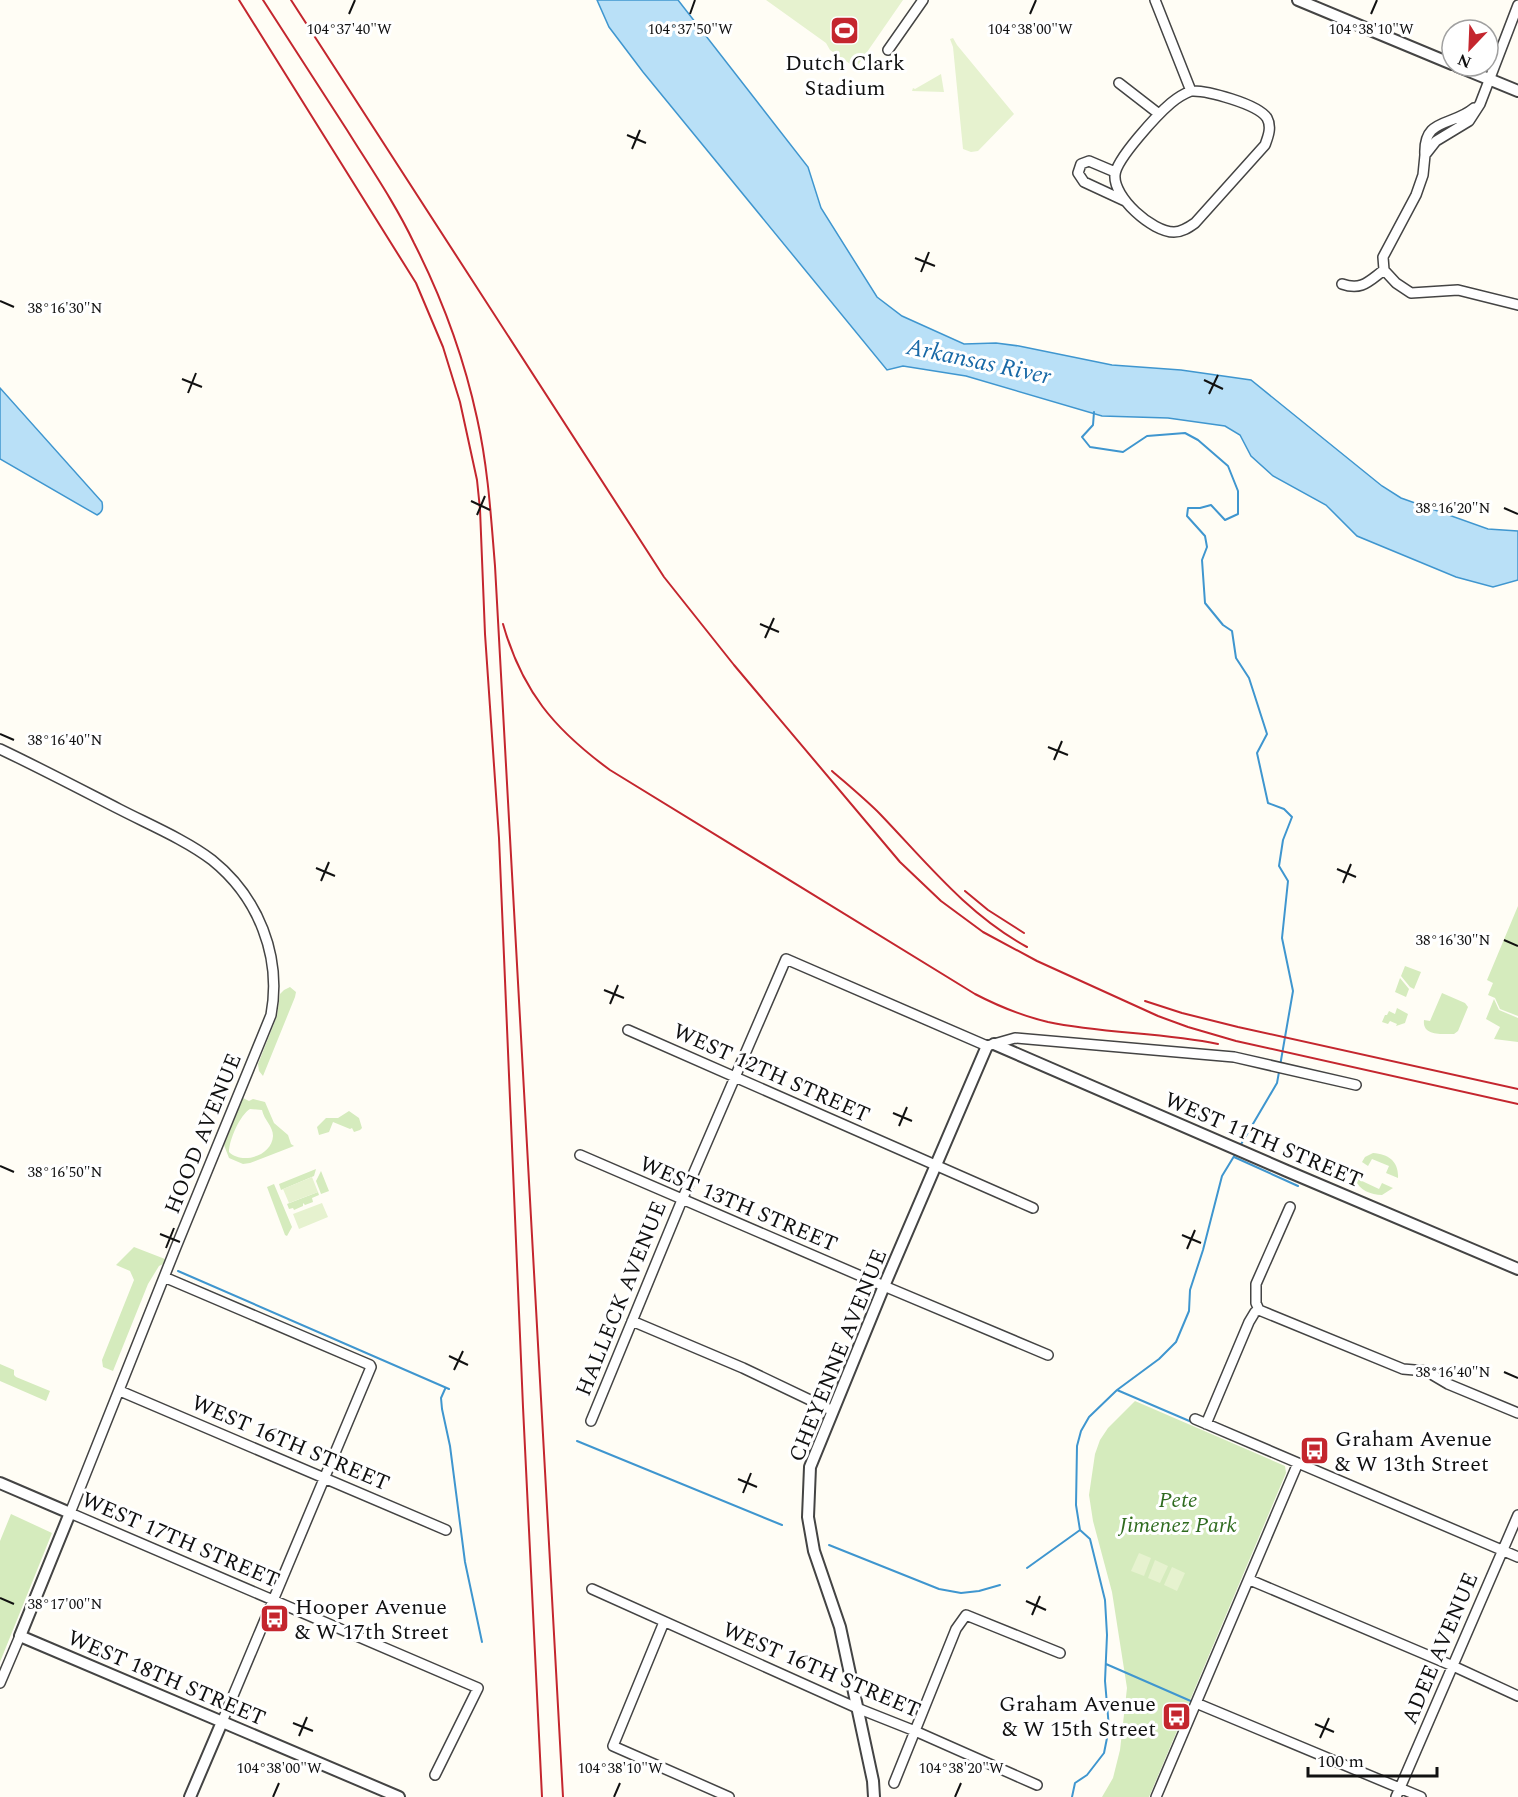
<svg xmlns="http://www.w3.org/2000/svg" width="1518" height="1797" font-family="Spectral,serif">
  <style>
    .green { fill: #d5ebbd; fill-rule: evenodd }
    .pitch { fill: #e6f2cf }
    .water { fill: #b9e0f7; stroke: #3f96cf; stroke-width: 1.5 }
    .lines { fill: none; stroke-linecap: round; stroke-linejoin: round }
    .stream { stroke: #3f96cf; stroke-width: 2 }
    .minor-casing { stroke: #444; stroke-width: 12 }
    .tertiary-casing { stroke: #444; stroke-width: 14 }
    .minor { stroke: #fff; stroke-width: 9 }
    .tertiary { stroke: #fff; stroke-width: 10 }
    .rail { stroke: #c4262e; stroke-width: 2 }
    .ticks { fill: none; stroke: #111; stroke-width: 2 }
    .labels { text-anchor: middle; stroke-width: 6; stroke-linejoin: round; paint-order: stroke }
    .poi-label { font-size: 22px; fill: #111; stroke: #fff; text-anchor: start }
    .street-label { font-size: 22px; fill: #111; stroke: #fff }
    .park-label { font-size: 22px; font-style: italic; fill: #2f6b1f; stroke: #fff }
    .water-label { font-size: 24px; font-style: italic; fill: #1768a6; stroke: #fff }
    .ticks-label { font-size: 15px; text-anchor: middle; fill: #111; stroke: #fff; stroke-width: 6; stroke-linejoin: round; paint-order: stroke }
  </style>
  <rect width="100%" height="100%" fill="#fffdf5"/>
  <path class="green" d="M1518,906V1016L1500,1009L1495,998L1488,995L1493,983L1487,980Z
    M1405,966L1421,972L1414,989L1410,987L1401,976Z
    M1400,978L1409,989L1406,997L1395,992Z
    M290,987L296,992L295,997L263,1076L259,1071L258,1064L277,1016L280,994L284,990Z
    M1442,993L1465,1003L1468,1007L1458,1031L1454,1034C1442,1034 1422,1036 1424,1020L1430,1021Z
    M1494,999L1499,1010L1518,1018V1042L1494,1039L1500,1027L1486,1019Z
    M1397,1008L1408,1014L1405,1023L1396,1026L1397,1024L1390,1021L1388,1024L1382,1022L1385,1015H1387L1389,1011L1395,1014Z
    M243,1098L249,1101L253,1099L265,1102L274,1123L288,1135L291,1144L294,1146L250,1163L243,1164L229,1158L224,1145ZM250,1109L262,1110C264,1120 273,1126 273,1136C272,1156 242,1165 229,1152C229,1140 240,1115 250,1109Z
    M349,1111L359,1118L362,1128L360,1130L354,1132L352,1128L350,1129L333,1122L329,1132L319,1135L317,1127L326,1118H338Z
    M1373,1153C1389,1154 1399,1162 1398,1178L1386,1173L1389,1166L1372,1159L1368,1166L1362,1162L1365,1157Z
    M316,1169L314,1176L281,1190L279,1184Z
    M321,1171L329,1191L321,1194L316,1181Z
    M1357,1171L1364,1175L1362,1181L1379,1189L1382,1183L1393,1188L1382,1195C1371,1195 1359,1190 1355,1179Z
    M274,1184L292,1227L287,1236L285,1235L267,1187Z
    M318,1192L319,1195L312,1198L313,1202L305,1205L303,1203V1206L294,1210L293,1208L289,1209L287,1204Z
    M134,1247L165,1259L163,1264L159,1266L148,1284L113,1371L103,1367L102,1360L134,1280L130,1271L116,1265Z
    M0,1364L14,1370V1375L16,1377L50,1391L46,1401L0,1381Z
    M1135,1401L1285,1466L1286,1473L1149,1797H1102L1113,1778L1120,1750L1127,1688L1112,1592L1093,1521L1089,1495L1095,1454L1100,1440L1108,1428Z
    M11,1514L52,1533L0,1662V1541Z"/>
  <path class="pitch" d="M766,0H903L856,68L830,50L826,43Z
    M953,38L957,45L1014,114L978,151L971,152L963,149L953,47L950,39Z
    M941,74L944,92L912,91L913,88L915,89Z
    M312,1177L318,1192L289,1203L283,1189Z
    M322,1203L328,1217L299,1229L293,1214Z
    M1139,1553L1151,1558L1144,1576L1131,1571Z
    M1155,1560L1168,1566L1160,1583L1148,1578Z
    M1172,1567L1185,1573L1177,1591L1164,1585Z"/>
  <path class="water" d="M597,0H678L808,167L821,208L877,297L902,316L964,344L996,343L1019,346L1112,365L1181,370L1251,380L1382,486L1401,498L1488,529L1518,531V580L1493,587L1456,577L1357,536L1326,505L1273,476L1251,456L1240,435L1225,426L1168,418L1102,416L966,376L903,366L887,370L643,72L609,27Z
    M0,388L102,502C103,508 103,512 97,515L0,459Z"/>
  <g class="lines">
    <path class="stream" d="M1094,412L1093,425L1082,437L1090,447L1123,452L1147,436L1185,433L1198,440L1228,466L1238,491V514L1225,520L1211,505L1200,508H1188L1187,516L1205,536L1207,547L1202,560L1205,603L1223,625L1232,631L1236,658L1249,678L1267,734L1257,753L1268,803L1284,809L1292,817L1283,840L1279,866L1288,881L1282,938L1293,991L1280,1066
      M1240,1146L1277,1083L1279,1072
      M1234,1157L1298,1186
      M178,1271L449,1389
      M445,1389L441,1398L442,1409L450,1446L465,1562L482,1642
      M1117,1390L1194,1423
      M577,1441L782,1525
      M829,1545L939,1589L961,1593L979,1591L1000,1585
      M1027,1568L1080,1530
      M1106,1664L1193,1702
      M1072,1797L1075,1783L1087,1775L1104,1753L1109,1728L1105,1681L1107,1635L1105,1600L1090,1539L1080,1530L1076,1505L1077,1446L1081,1431L1089,1417L1117,1390L1159,1359L1176,1342L1189,1311L1190,1290L1203,1250L1222,1176L1236,1153"/>
    <defs>
      <path id="minor" d="M1155,0L1191,91
        M1518,5L1480,104L1469,121L1436,141L1425,155L1423,175L1416,195L1383,257L1384,270L1396,283L1411,293L1458,290L1518,305
        M888,50L923,0
        M1119,83L1159,114
        M1191,91C1206,90 1258,104 1267,118C1272,127 1268,137 1265,145L1195,223C1188,228 1182,232 1174,232C1152,232 1113,197 1115,175C1116,159 1158,114 1171,103C1177,98 1183,94 1191,91Z
        M1425,155C1423,117 1452,127 1474,108
        M1115,172L1089,161L1081,164L1078,173L1084,182L1125,201
        M1342,284C1362,291 1369,281 1384,270
        M0,749C40,768 80,789 119,809C148,824 186,840 212,860C258,897 282,956 271,1015L176,1247L70,1513L478,1688L435,1775
        M628,1030L1033,1208
        M580,1155L884,1286L1048,1355
        M164,1277L370,1365L371,1367L222,1722
        M1259,1310L1403,1369L1426,1371L1448,1384L1518,1413
        M1259,1310L1256,1303V1284L1290,1207
        M632,1321L743,1368L831,1410
        M120,1391L446,1530
        M1195,1419L1518,1557
        M591,1421L682,1200L786,959L987,1046L1015,1038L1234,1057L1356,1085
        M1206,1424L1249,1322L1255,1312L1259,1310
        M1250,1580L1453,1666L1518,1696
        M592,1589L857,1708L915,1731L1037,1785
        M664,1622L613,1746L729,1797
        M0,1683L20,1636
        M1196,1703L1421,1797
        M894,1783L956,1629L966,1615L1060,1653
        M1156,1797L1298,1463
        M1396,1797L1518,1515"/>
      <path id="tertiary" d="M1298,0L1452,64
        M1457,66L1518,91
        M994,1044L1287,1171L1518,1269
        M0,1483L70,1513L20,1636L399,1797
        M190,1797L222,1722
        M874,1797L873,1781L840,1627L814,1551L808,1517L810,1467L884,1286L987,1046"/>
    </defs>
    <use href="#minor" class="minor-casing"/>
    <use href="#tertiary" class="tertiary-casing"/>
    <use href="#minor" class="minor"/>
    <use href="#tertiary" class="tertiary"/>
    <path class="rail" d="M239,0L416,283L443,347L460,402L477,480L480,509L485,634L499,838L523,1407L542,1797
      M263,0C291,43 319,87 347,130C370,167 395,203 414,243C442,298 464,358 477,418C488,467 491,517 495,566L563,1797
      M291,0L664,577L734,665L900,862L941,901L983,932L1037,961L1158,1016L1188,1027L1236,1041L1518,1104
      M503,624C522,691 554,729 610,770L975,994C998,1006 1023,1016 1048,1022C1104,1034 1162,1032 1218,1044
      M832,771C848,785 865,799 880,814C927,863 967,914 1027,947
      M965,891L988,910L1024,933
      M1145,1001L1182,1013L1238,1027L1518,1089"/>
  </g>
  <path class="ticks" d="M349,14L355,0M690,14L695,0M1030,14L1036,0M1371,14L1377,0M627,135L646,143M632,149L640,130M915,258L935,266M921,272L929,252M0,301L14,307M182,379L202,387M1204,380L1223,389M188,393L196,373M1209,394L1218,375M471,501L490,510M1504,508L1518,514M477,515L485,496M760,624L779,632M765,638L774,618M0,734L14,740M1048,747L1068,755M1054,760L1062,741M316,868L335,876M1337,869L1356,877M321,881L329,862M1343,883L1351,864M1504,940L1518,946M604,990L624,998M610,1004L618,985M893,1113L912,1121M899,1126L907,1107M0,1166L14,1172M160,1234L180,1242M1182,1235L1201,1243M166,1248L174,1228M1187,1249L1195,1230M449,1356L468,1365M454,1370L463,1351M1504,1372L1518,1378M738,1479L757,1487M743,1493L751,1473M0,1598L14,1604M1026,1601L1046,1610M1032,1615L1040,1596M293,1723L313,1731M1315,1724L1334,1732M299,1736L307,1717M1320,1738L1329,1718M273,1797L279,1783M614,1797L620,1783M955,1797L961,1783"/>
  <defs>
    <symbol id="stadium-square" viewBox="-11 -11 22 22"><rect x="-9" y="-9" width="18" height="18" rx="4" fill="#c4262e" stroke="#fff"/><path d="M0-5a6.5 5 0 1 0 0 10a6.5 5 0 1 0 0-10ZM-3.5-1.8h7v3.6h-7Z" fill="#fff"/></symbol>
    <symbol id="bus-square" viewBox="-11 -11 22 22"><rect x="-9" y="-9" width="18" height="18" rx="4" fill="#c4262e" stroke="#fff"/><path d="M-5-6H5V4H4V6H2V4H-2V6H-4V4H-5ZM-3.5-4V0h7V-4ZM-3.5 1.2v1.5H-2V1.2ZM2 1.2v1.5H3.5V1.2Z" fill="#fff"/></symbol>
  </defs>
  <g fill-rule="evenodd">
    <use href="#stadium-square" x="828" y="14" width="33" height="33"/>
    <use href="#bus-square" x="1298" y="1434" width="33" height="33"/>
    <use href="#bus-square" x="258" y="1602" width="33" height="33"/>
    <use href="#bus-square" x="1160" y="1700" width="33" height="33"/>
  </g>
  <g class="labels">
    <g class="poi-label">
      <text x="845" y="70" text-anchor="middle">Dutch Clark<tspan x="845" dy="25">Stadium</tspan></text>
      <text x="1335" y="1446">Graham Avenue<tspan x="1335" dy="25">&amp; W 13th Street</tspan></text>
      <text x="295" y="1614">Hooper Avenue<tspan x="295" dy="25">&amp; W 17th Street</tspan></text>
      <text x="1156" y="1711" text-anchor="end">Graham Avenue<tspan x="1156" dy="25">&amp; W 15th Street</tspan></text>
    </g>
    <g class="street-label">
      <text transform="translate(772 1072) rotate(24)" y="8">WEST 12TH STREET</text>
      <text transform="translate(202 1133) rotate(-68)" y="8">HOOD AVENUE</text>
      <text transform="translate(1264 1139) rotate(23)" y="8">WEST 11TH STREET</text>
      <text transform="translate(739 1203) rotate(23)" y="8">WEST 13TH STREET</text>
      <text transform="translate(620 1298) rotate(-68)" y="8">HALLECK AVENUE</text>
      <text transform="translate(837 1355) rotate(-68)" y="8">CHEYENNE AVENUE</text>
      <text transform="translate(291 1442) rotate(23)" y="8">WEST 16TH STREET</text>
      <text transform="translate(181 1539) rotate(23)" y="8">WEST 17TH STREET</text>
      <text transform="translate(1439 1648) rotate(-67)" y="8">ADEE AVENUE</text>
      <text transform="translate(822 1669) rotate(23)" y="8">WEST 16TH STREET</text>
      <text transform="translate(167 1677) rotate(23)" y="8">WEST 18TH STREET</text>
    </g>
    <g class="park-label">
      <text x="1178" y="1507">Pete<tspan x="1178" dy="25">Jimenez Park</tspan></text>
    </g>
    <g class="water-label">
      <text transform="translate(979 361) rotate(12)" y="8">Arkansas River</text>
    </g>
  </g>
  <g class="ticks-label">
    <text x="690" y="34">104°37'50"W</text>
    <text x="1030" y="34">104°38'00"W</text>
    <text x="1371" y="34">104°38'10"W</text>
    <text x="349" y="34">104°37'40"W</text>
    <text x="65" y="313">38°16'30"N</text>
    <text x="1453" y="513">38°16'20"N</text>
    <text x="65" y="745">38°16'40"N</text>
    <text x="1453" y="945">38°16'30"N</text>
    <text x="65" y="1177">38°16'50"N</text>
    <text x="1453" y="1377">38°16'40"N</text>
    <text x="65" y="1609">38°17'00"N</text>
    <text x="279" y="1773">104°38'00"W</text>
    <text x="620" y="1773">104°38'10"W</text>
    <text x="961" y="1773">104°38'20"W</text>
  </g>
  <g transform="translate(1470 48) rotate(203)"><circle r="28" fill="#ffffff" stroke="#a0a0a0" stroke-width="1.5"/>
  <path d="M0-4.5L10 22L0 15L-10 22Z" fill="#c4262e"/>
  <text y="-9" font-size="16" font-weight="bold" text-anchor="middle" fill="#111111">N</text>
  </g>
  <path d="M1308 1767v9h129v-9" fill="none" stroke="#111111" stroke-width="3"/>
  <text x="1317" y="1767" font-size="18" fill="#111111" stroke="#ffffff" stroke-width="4.5" paint-order="stroke">100 m</text>
</svg>
